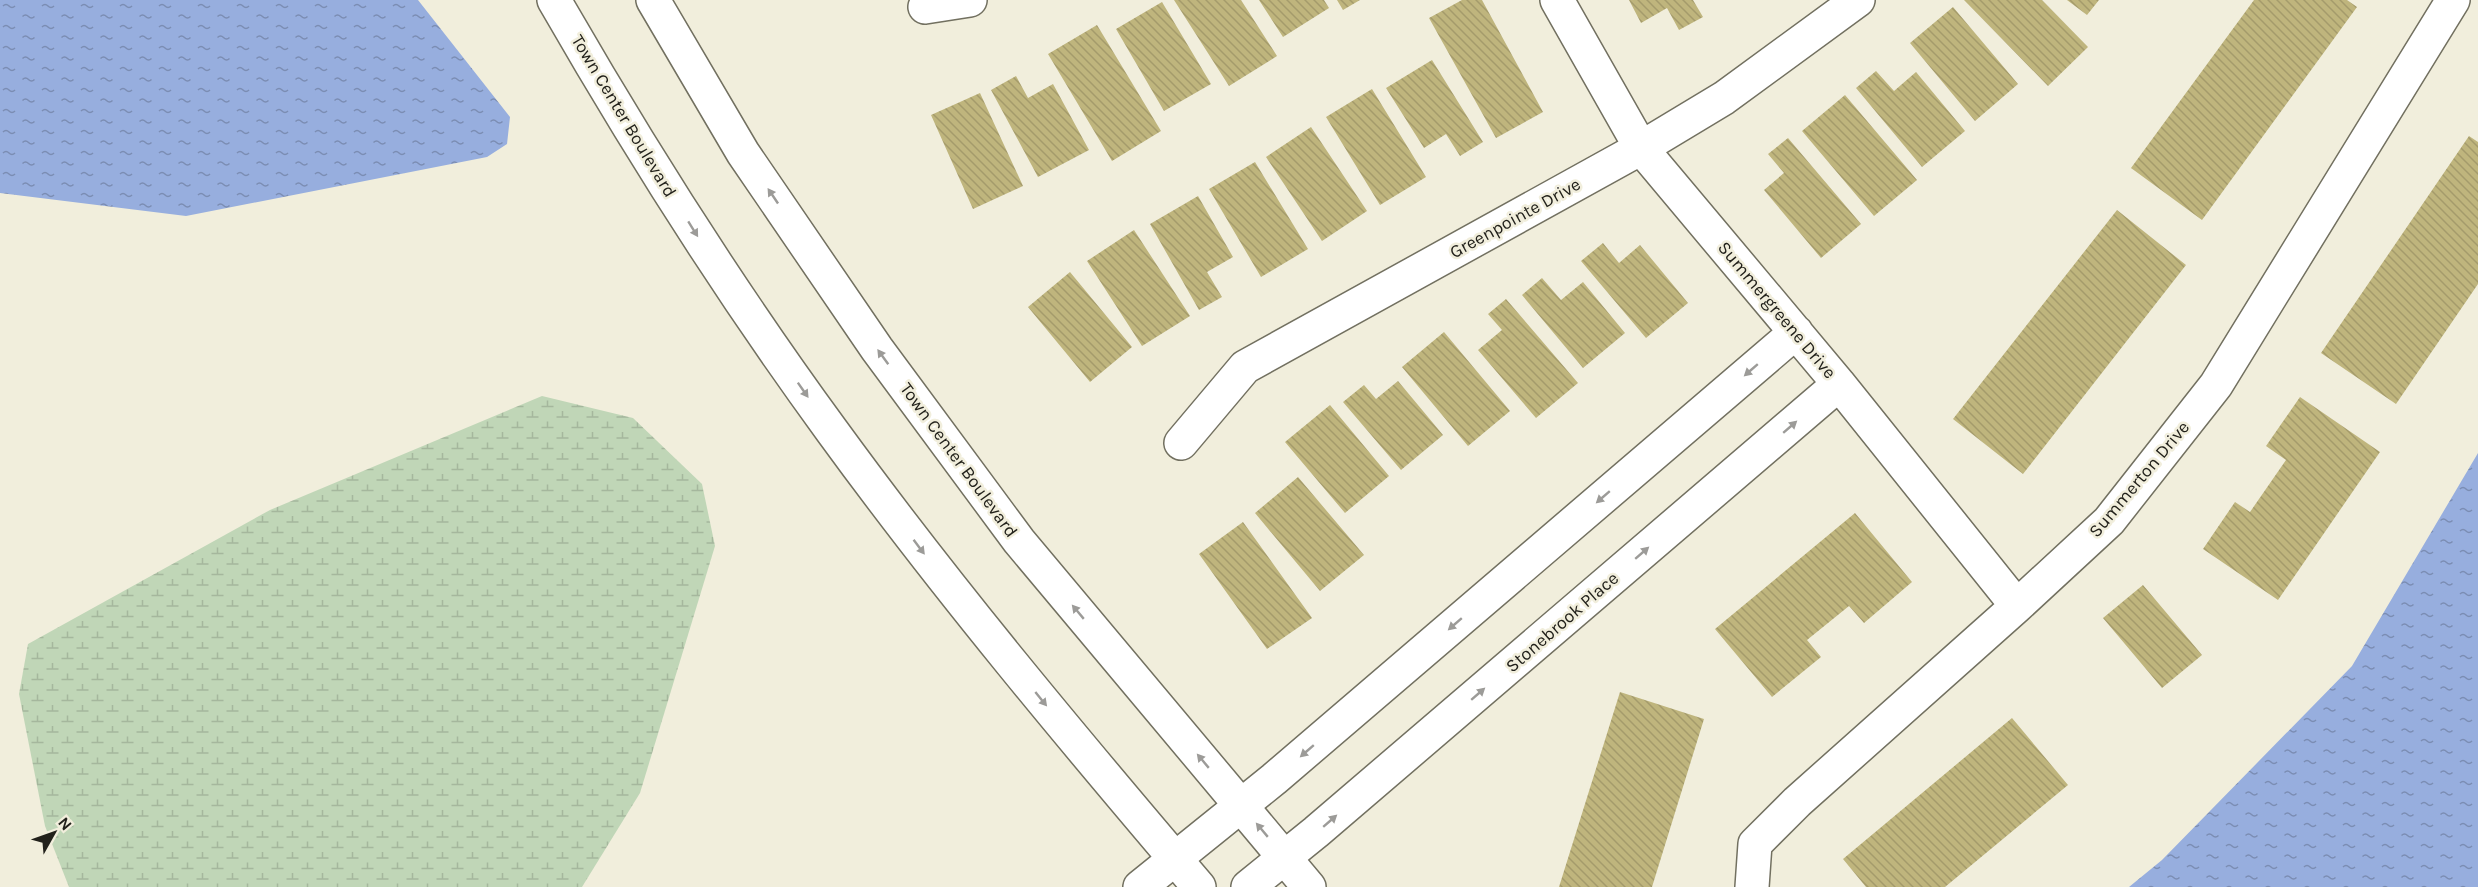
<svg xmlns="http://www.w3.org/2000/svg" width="2478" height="887" font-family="Karla,sans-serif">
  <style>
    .wetland { fill: url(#wetland-marsh) }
    .water { fill: url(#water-ripples) }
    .building { fill: url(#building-back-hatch) }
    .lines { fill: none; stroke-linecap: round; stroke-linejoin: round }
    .minor-casing { stroke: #727060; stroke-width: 36 }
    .major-casing { stroke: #727060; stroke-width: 36 }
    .minor { stroke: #fff; stroke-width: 33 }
    .major { stroke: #fff; stroke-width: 33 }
    .oneway { fill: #9c9b98 }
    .labels { text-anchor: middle; stroke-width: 5; stroke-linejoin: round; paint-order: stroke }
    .street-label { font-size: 18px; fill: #22211b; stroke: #f1eedc }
  </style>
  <defs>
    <pattern id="wetland-marsh" width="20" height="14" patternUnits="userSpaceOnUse" patternTransform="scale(1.5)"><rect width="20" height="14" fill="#c0d6b7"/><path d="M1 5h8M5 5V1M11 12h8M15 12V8" fill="none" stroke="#a5b79d"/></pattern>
    <pattern id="water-ripples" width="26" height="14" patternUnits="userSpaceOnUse" patternTransform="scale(1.5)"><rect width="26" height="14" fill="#97aede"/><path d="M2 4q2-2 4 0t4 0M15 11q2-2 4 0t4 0" fill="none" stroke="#7b8db3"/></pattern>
    <pattern id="building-back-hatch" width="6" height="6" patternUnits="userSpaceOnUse" patternTransform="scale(1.5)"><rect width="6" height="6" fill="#bfb57d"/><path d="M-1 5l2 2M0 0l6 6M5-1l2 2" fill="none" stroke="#a49b6b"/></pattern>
  </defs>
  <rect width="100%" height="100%" fill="#f1eedc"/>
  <path class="wetland" d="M542,396L633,418L702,484L715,546L640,793L582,887H69L45,826L19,694L28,644L270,510Z"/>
  <path class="water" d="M0,0H418L510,117L507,144L487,157L186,216L0,193Z
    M2478,453V887H2129L2162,860L2352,666Z"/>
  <path class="building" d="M1174,0H1241L1277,56L1229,86Z
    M1259,0H1324L1329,8L1283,37Z
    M1337,0H1360L1343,10Z
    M1462,0H1482L1543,112L1496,138L1429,18Z
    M1629,0H1693L1703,17L1679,30L1667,8L1641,23Z
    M1964,0H2042L2088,47L2048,86Z
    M2067,0H2099L2087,15Z
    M2254,0H2347L2357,7L2202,220L2131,168Z
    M1162,2L1211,84L1164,111L1116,29Z
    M1953,7L2018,84L1975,121L1910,43Z
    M1097,25L1161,131L1112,161L1048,54Z
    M1432,60L1483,142L1460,156L1446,134L1424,148L1386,88Z
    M1876,71L1894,91L1916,72L1965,131L1922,167L1856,88Z
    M1016,76L1028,98L1053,84L1089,150L1038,177L991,90Z
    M1372,89L1426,177L1380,205L1326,117Z
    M980,93L1023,186L973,209L931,115Z
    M1845,95L1917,180L1874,216L1802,131Z
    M1311,127L1367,211L1322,241L1266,157Z
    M2469,136L2478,142V284L2396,404L2321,353Z
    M1788,138L1861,224L1821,258L1764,190L1784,173L1768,154Z
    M1255,162L1308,249L1261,277L1209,189Z
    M1198,196L1233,257L1207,272L1222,297L1199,310L1150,224Z
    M2117,210L2186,265L2023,474L1953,419Z
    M1134,230L1190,316L1142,346L1087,261Z
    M1603,243L1619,263L1640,245L1688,303L1646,338L1581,261Z
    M1070,272L1132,347L1090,382L1028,307Z
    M1542,278L1561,300L1583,282L1625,333L1583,368L1522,295Z
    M1506,299L1578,383L1536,418L1478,350L1502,330L1488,314Z
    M1444,332L1510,411L1468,446L1402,367Z
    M1398,381L1443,435L1401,470L1343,402L1364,385L1376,399Z
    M2300,397L2380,452L2278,600L2203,549L2235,502L2250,512L2286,460L2266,446Z
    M1330,405L1389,476L1345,513L1285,442Z
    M1298,477L1364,555L1320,591L1255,513Z
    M1855,513L1912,582L1864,623L1849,606L1807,640L1821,657L1772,697L1715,629Z
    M1243,522L1312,618L1267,649L1199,554Z
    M2143,585L2202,655L2162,688L2103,618Z
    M1620,692L1704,719L1652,887H1559Z
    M2012,718L2068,785L1945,887H1866L1843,859Z"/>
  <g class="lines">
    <defs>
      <path id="minor" d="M1557,0L1641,148L1839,384L2017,606
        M925,7L970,0
        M1181,443L1245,367L1641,148L1724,98L1858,0
        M1140,887L1274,779L1796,332
        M1248,887L1316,832L1839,384
        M1752,887L1755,844L1797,802L2017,606L2109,521L2216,385L2453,0"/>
      <path id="major" d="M554,0C639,148 731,293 832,431C947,589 1073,739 1199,887
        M653,0L743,153L877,349L1019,541L1309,887"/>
    </defs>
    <use href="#minor" class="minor-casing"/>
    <use href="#major" class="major-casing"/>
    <use href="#minor" class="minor"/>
    <use href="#major" class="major"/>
  </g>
  <defs><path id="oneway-solid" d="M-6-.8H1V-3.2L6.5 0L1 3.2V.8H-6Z" transform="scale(1.5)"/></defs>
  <g class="oneway">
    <use href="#oneway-solid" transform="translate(773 196) rotate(-124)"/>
    <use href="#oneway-solid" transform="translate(693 229) rotate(58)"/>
    <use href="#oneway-solid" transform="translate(883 357) rotate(-126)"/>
    <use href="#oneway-solid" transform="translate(1751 370) rotate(139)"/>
    <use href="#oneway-solid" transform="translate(803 390) rotate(55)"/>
    <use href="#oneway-solid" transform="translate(1790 427) rotate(-41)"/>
    <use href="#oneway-solid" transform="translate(1603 497) rotate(139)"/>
    <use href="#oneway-solid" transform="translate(919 547) rotate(53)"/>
    <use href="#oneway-solid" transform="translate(1642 553) rotate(-41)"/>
    <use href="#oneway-solid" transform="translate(1078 612) rotate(-130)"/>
    <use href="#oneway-solid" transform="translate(1455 624) rotate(139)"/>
    <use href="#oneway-solid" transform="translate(1478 694) rotate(-41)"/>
    <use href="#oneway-solid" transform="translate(1041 699) rotate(51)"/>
    <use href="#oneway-solid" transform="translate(1307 751) rotate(139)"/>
    <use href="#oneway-solid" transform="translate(1203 761) rotate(-130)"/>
    <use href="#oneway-solid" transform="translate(1330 821) rotate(-41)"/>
    <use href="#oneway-solid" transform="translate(1262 830) rotate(-130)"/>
  </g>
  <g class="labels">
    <g class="street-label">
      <text transform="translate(624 116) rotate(59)" y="6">Town Center Boulevard</text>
      <text transform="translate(1515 218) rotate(-29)" y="6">Greenpointe Drive</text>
      <text transform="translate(1777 310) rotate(50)" y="6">Summergreene Drive</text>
      <text transform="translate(959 460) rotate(54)" y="6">Town Center Boulevard</text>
      <text transform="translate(2139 479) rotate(-50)" y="6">Summerton Drive</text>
      <text transform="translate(1562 622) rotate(-41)" y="6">Stonebrook Place</text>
    </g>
  </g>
  <g transform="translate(54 833) rotate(50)" stroke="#f1eedc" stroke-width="4.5" paint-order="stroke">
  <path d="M0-4.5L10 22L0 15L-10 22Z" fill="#22211b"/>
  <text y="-9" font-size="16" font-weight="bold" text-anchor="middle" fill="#22211b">N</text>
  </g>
</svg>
